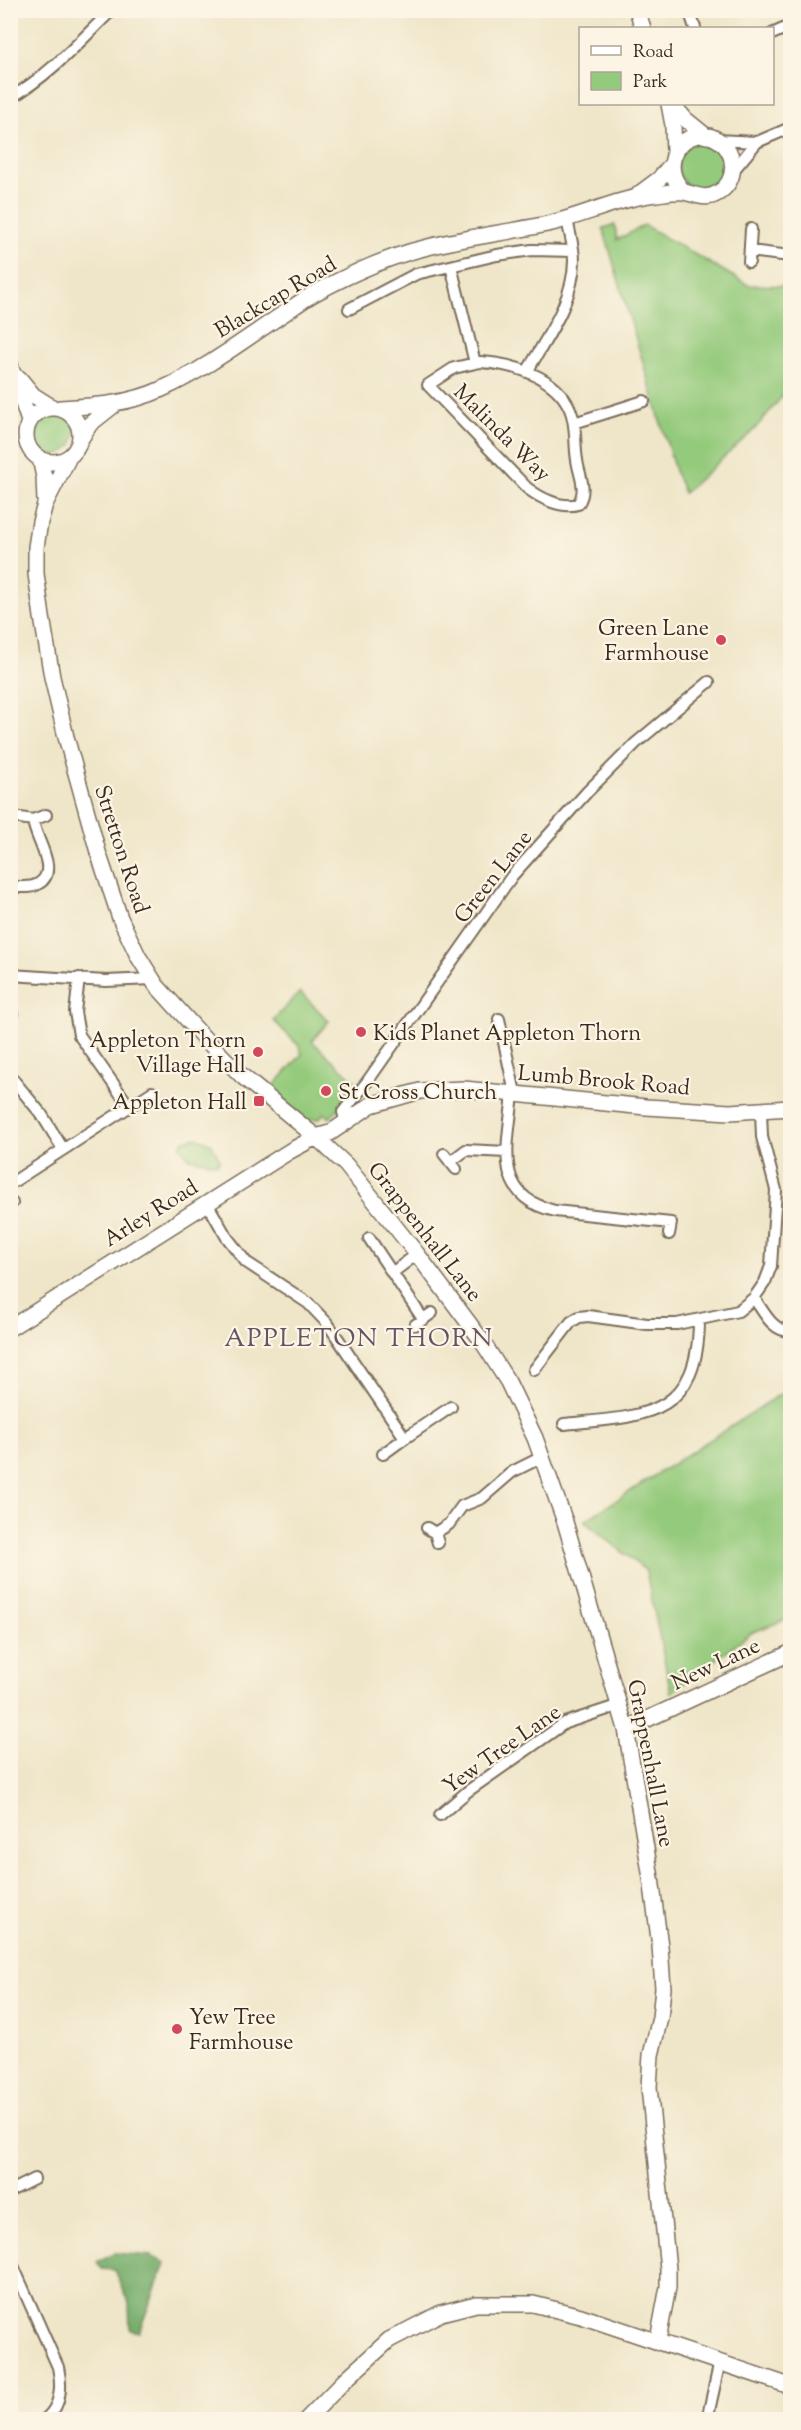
<svg xmlns="http://www.w3.org/2000/svg" width="801" height="2430" font-family="'Sorts Mill Goudy',serif">
  <style>
    .green { fill: #94ca7c; stroke: #687a4d; stroke-width: 1.5 }
    .forest { fill: #77ae6c; stroke: #596c45; stroke-width: 1.5 }
    .lines { fill: none; stroke-linecap: round; stroke-linejoin: round }
    .street-casing { stroke: #7a6c5a; stroke-width: 14 }
    .secondary-casing { stroke: #7a6c5a; stroke-width: 18 }
    .street { stroke: #fff; stroke-width: 10 }
    .secondary { stroke: #fff; stroke-width: 15 }
    .poi-dot { fill: #d1495b; stroke: #fcf5e5; stroke-width: 2 }
    .labels { text-anchor: middle; stroke-width: 4.5; stroke-linejoin: round; paint-order: stroke }
    .street-label { font-size: 22px; fill: #3b2a1e; stroke: #fcf5e5 }
    .poi-label { font-size: 22px; fill: #3b2a1e; stroke: #fcf5e5; text-anchor: end }
    .quarter-label { font-size: 26px; letter-spacing: 1.5px; fill: #655664; stroke: #fcf5e5 }
  </style>
  <rect width="100%" height="100%" fill="#fcf5e5"/>
  <filter id="ink" filterUnits="userSpaceOnUse"><feTurbulence type="fractalNoise" baseFrequency=".0167" numOctaves="2"/><feDisplacementMap in="SourceGraphic" scale="12" xChannelSelector="R" yChannelSelector="G"/><feConvolveMatrix kernelMatrix="1 2 1 2 8 2 1 2 1" color-interpolation-filters="sRGB"/></filter>
  <filter id="wash" filterUnits="userSpaceOnUse"><feTurbulence type="fractalNoise" baseFrequency=".008" numOctaves="4" result="noise"/><feDisplacementMap in="SourceGraphic" scale="24" xChannelSelector="R" yChannelSelector="G"/><feGaussianBlur stdDeviation="1.35" result="paint"/><feColorMatrix in="noise" values="0 0 0 0 0 0 0 0 0 0 0 0 0 0 0 0 0 1.4 0 .05"/><feComposite in="paint" operator="in"/></filter>
  <g filter="url(#wash)">
    <rect width="100%" height="100%" fill="#efe6c9"/>
    <path class="green" d="M678 166a24 24 0 1 1 48 0a24 24 0 1 1-48 0Z
      M615,225L617,240L644,225L748,285L790,286V387L754,430L684,493L676,474L603,228Z
      M31 433a22 22 0 1 1 44 0a22 22 0 1 1-44 0Z
      M300,992L329,1021L312,1041L359,1085L330,1118L324,1113L319,1119L306,1120L271,1089L302,1054L299,1046L273,1020Z
      M197,1137L212,1144L220,1160L217,1164L189,1158L180,1146L183,1141Z
      M790,1388V1618L753,1632L671,1693L646,1571L584,1521Z"/>
    <path class="forest" d="M114,2253L151,2256L165,2263L139,2332L130,2330L129,2303L115,2270L102,2269L97,2262Z"/>
  </g>
  <g filter="url(#ink)">
    <g class="lines">
      <defs>
        <path id="street" d="M689,10L695,28
          M772,34L790,26
          M10,98C49,76 80,41 112,10
          M717,140L757,142L790,128
          M732,172L757,142
          M750,251L790,256
          M749,262L751,229
          M451,266L475,363
          M349,309L416,274L497,255L532,250L573,251
          M480,362C513,364 556,376 570,409C577,425 574,443 577,460C579,476 588,489 578,504C561,509 540,498 527,488L428,385L454,368Z
          M527,372C546,338 574,301 574,260C574,246 569,232 567,218
          M574,423L644,401
          M20,818L33,820L46,815
          M10,887C20,886 30,889 38,884C61,871 34,838 33,820
          M10,975L106,981L153,979
          M79,978L75,1012L79,1035L129,1106
          M10,1015L12,1014
          M499,1019L515,1093
          M10,1076L42,1115L63,1149
          M513,1093C509,1143 490,1196 555,1211L671,1223L669,1234
          M345,1121L343,1112L367,1082L512,876L587,792L636,743L709,682
          M444,1154L456,1169
          M450,1162L466,1150L507,1152
          M10,1184L152,1092
          M10,1201L12,1203
          M207,1203L226,1236L246,1262L308,1303L328,1324L405,1438L383,1454
          M369,1238L423,1319
          M392,1273L417,1254
          M754,1298C764,1312 772,1331 790,1331
          M415,1325L432,1313
          M534,1370L571,1322L579,1317L588,1316L647,1324H677L738,1311L754,1298L765,1282L771,1266L776,1190L762,1137L761,1111
          M564,1424C644,1416 698,1418 699,1321
          M405,1438L451,1407
          M427,1528L435,1533L438,1543
          M435,1533L449,1524L462,1506L482,1498L512,1472L542,1457
          M440,1815L468,1791L565,1723L620,1705
          M10,2191L34,2179
          M10,2259L58,2367C62,2386 62,2407 44,2420
          M707,2420L720,2361"/>
        <path id="secondary" d="M637,10L643,28
          M669,104L673,125L674,153
          M672,104L685,119L706,136
          M639,194L659,179L671,165
          M10,365L29,421
          M19,378L33,395L52,407
          M60,408C95,406 130,404 162,389C202,371 240,343 277,318C290,310 302,300 315,293C350,274 389,256 428,247C469,237 511,232 552,223C587,214 620,198 656,194C665,193 675,191 684,192C696,194 705,201 718,193C738,181 737,152 718,140C685,120 654,166 685,192
          M26 435a27 27 0 1 1 54 0a27 27 0 1 1-54 0Z
          M80,440L90,424L114,405
          M69,457L45,504L40,522L36,547V574L42,617L52,677L66,737L98,852L120,918L138,956L156,985L204,1038L242,1076L316,1137L346,1165L417,1254L480,1338L508,1382L535,1438L565,1522L626,1729L651,1878L660,1946L663,1988L660,2018L651,2055L649,2087L668,2269V2287L658,2340
          M40,458L44,477L45,501
          M10,1328L290,1151L316,1137L330,1133L371,1105L420,1091L464,1089L646,1107L730,1112L790,1108
          M626,1729L790,1653
          M306,2420L345,2380L389,2340L441,2313L476,2304H533L581,2316L790,2386"/>
      </defs>
      <use href="#street" class="street-casing"/>
      <use href="#secondary" class="secondary-casing"/>
      <use href="#street" class="street"/>
      <use href="#secondary" class="secondary"/>
    </g>
  </g>
  <g class="poi-dot">
    <circle cx="721" cy="640" r="6"/>
    <circle cx="361" cy="1032" r="6"/>
    <circle cx="258" cy="1052" r="6"/>
    <circle cx="326" cy="1091" r="6"/>
    <rect x="253" y="1095" width="12" height="12" rx="3"/>
    <circle cx="177" cy="2029" r="6"/>
  </g>
  <g class="labels">
    <g class="street-label">
      <text transform="translate(275 296) rotate(-31)" y="8">Blackcap Road</text>
      <text transform="translate(503 432) rotate(45)" y="8">Malinda Way</text>
      <text transform="translate(123 849) rotate(72)" y="8">Stretton Road</text>
      <text transform="translate(492 876) rotate(-52)" y="8">Green Lane</text>
      <text transform="translate(604 1079) rotate(5)" y="8">Lumb Brook Road</text>
      <text transform="translate(150 1212) rotate(-32)" y="8">Arley Road</text>
      <text transform="translate(426 1231) rotate(52)" y="8">Grappenhall Lane</text>
      <text transform="translate(715 1663) rotate(-25)" y="8">New Lane</text>
      <text transform="translate(501 1748) rotate(-35)" y="8">Yew Tree Lane</text>
      <text transform="translate(652 1763) rotate(79)" y="8">Grappenhall Lane</text>
    </g>
    <g class="poi-label">
      <text x="709" y="635">Green Lane<tspan x="709" dy="25">Farmhouse</tspan></text>
      <text x="373" y="1040" text-anchor="start">Kids Planet Appleton Thorn</text>
      <text x="246" y="1047">Appleton Thorn<tspan x="246" dy="25">Village Hall</tspan></text>
      <text x="338" y="1099" text-anchor="start">St Cross Church</text>
      <text x="247" y="1109">Appleton Hall</text>
      <text x="189" y="2024" text-anchor="start">Yew Tree<tspan x="189" dy="25">Farmhouse</tspan></text>
    </g>
    <g class="quarter-label">
      <text x="359" y="1346">APPLETON THORN</text>
    </g>
  </g>
  <rect width="801" height="2430" fill="none" stroke="#fcf5e5" stroke-width="36"/>
  <rect x="579" y="27" width="195" height="78" fill="#fcf5e5" stroke="#afa495" stroke-width="1.5"/>
  <rect x="591" y="46" width="30" height="9" fill="#ffffff" stroke="#afa495" stroke-width="1.5"/>
  <text x="633" y="57" font-size="18" fill="#3b2a1e">Road</text>
  <rect x="591" y="72" width="30" height="18" fill="#94ca7c" stroke="#afa495" stroke-width="1.5"/>
  <text x="633" y="87" font-size="18" fill="#3b2a1e">Park</text>
</svg>
